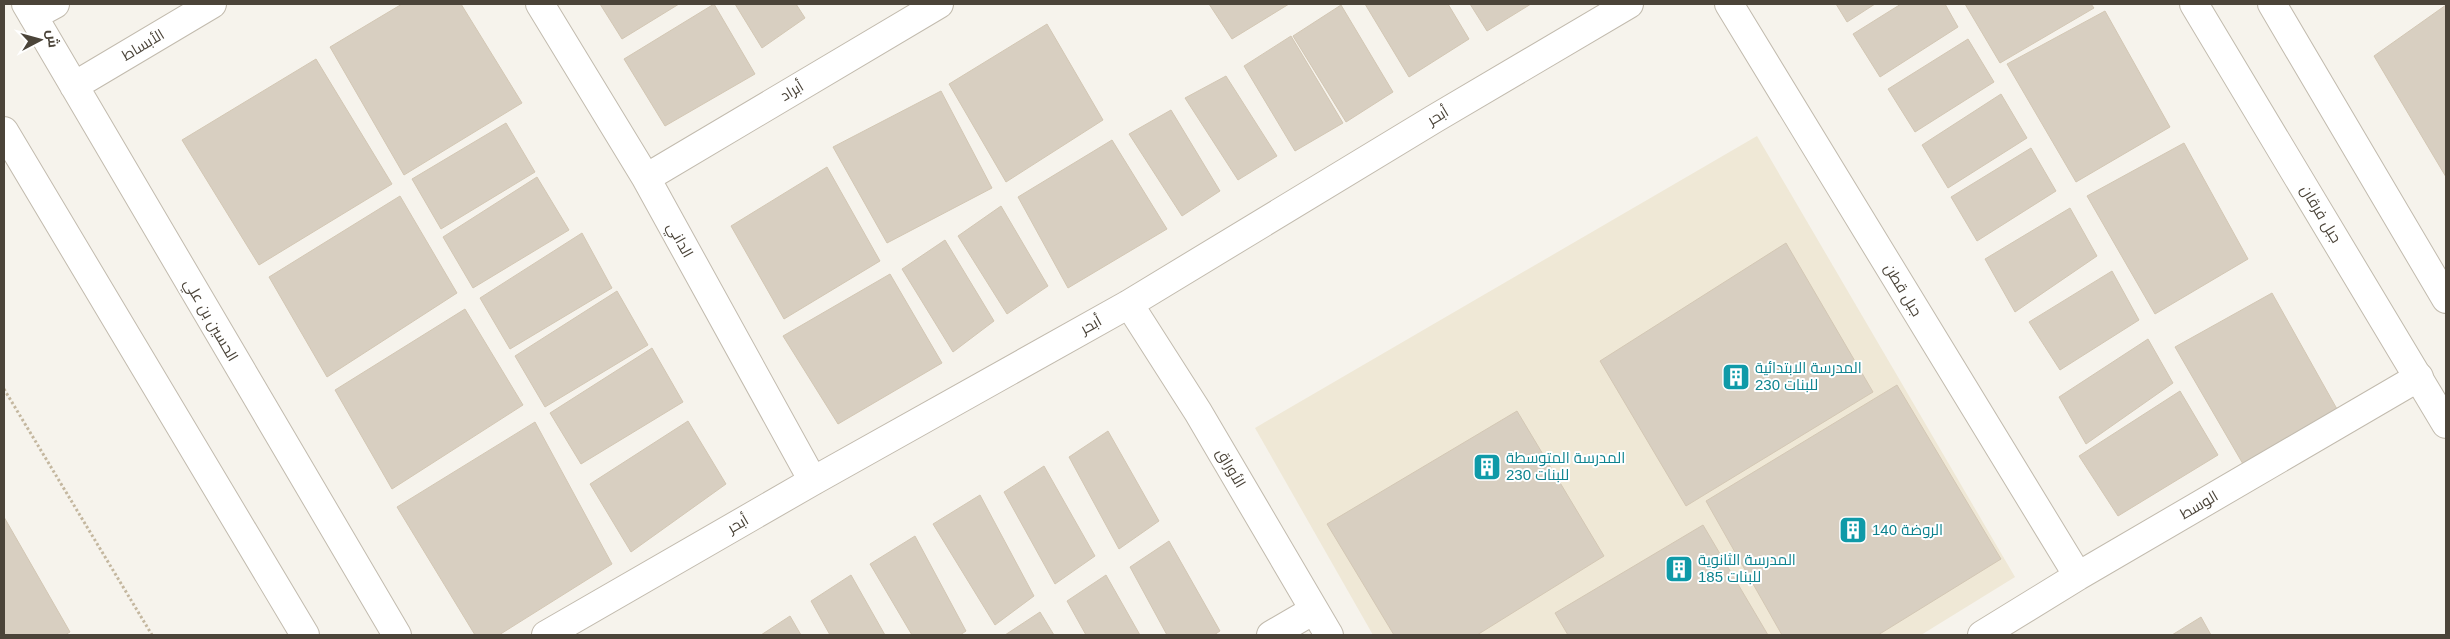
<svg xmlns="http://www.w3.org/2000/svg" width="2450" height="639" font-family="Helvetica,Cairo,sans-serif">
  <style>
    .education { fill: #efe8d6 }
    .building { fill: #d8cfc1; stroke: #d3c7b4 }
    .lines { fill: none; stroke-linecap: round; stroke-linejoin: round }
    .minor-casing { stroke: #c2bbae; stroke-width: 30 }
    .tertiary-casing { stroke: #c2bbae; stroke-width: 30 }
    .path { stroke: #c4b79f; stroke-width: 3; stroke-dasharray: 2.5 2.5; stroke-linecap: butt }
    .minor { stroke: #fff; stroke-width: 28 }
    .tertiary { stroke: #fff; stroke-width: 28 }
    .labels { text-anchor: middle; stroke-width: 4; stroke-linejoin: round; paint-order: stroke }
    .street-label { font-size: 15px; fill: #4b4439; stroke: #fff }
    .culture-label { font-size: 15px; fill: #0d838f; stroke: #fff; text-anchor: start }
  </style>
  <rect width="100%" height="100%" fill="#f6f3ec"/>
  <path class="education" d="M1757,136L2015,577L1921,635H1373L1255,428Z"/>
  <path class="building" d="M402,4H461L522,103L404,175L330,47Z
    M600,4H679L622,39Z
    M714,4L755,74L665,126L624,59Z
    M735,4H796L805,18L762,48Z
    M1209,4H1289L1232,39Z
    M1365,4H1448L1469,39L1409,77Z
    M1470,4H1531L1487,31Z
    M1836,4H1875L1847,22Z
    M1901,4H1945L1958,27L1880,77L1853,34Z
    M1965,4H2091L2094,8L2000,63Z
    M1341,5L1393,92L1346,122L1293,36Z
    M2446,5V177L2374,56Z
    M2105,11L2170,127L2076,182L2007,64Z
    M1047,24L1103,120L1006,182L949,84Z
    M1291,36L1343,123L1295,151L1244,66Z
    M1968,39L1994,82L1915,132L1888,89Z
    M316,59L392,184L259,265L182,140Z
    M1226,76L1277,156L1238,180L1185,98Z
    M941,91L992,188L887,243L833,147Z
    M2001,94L2027,138L1948,188L1922,145Z
    M1171,110L1220,191L1182,216L1129,134Z
    M506,123L535,172L441,229L412,179Z
    M1112,140L1167,229L1068,288L1018,197Z
    M2184,143L2248,259L2155,314L2087,196Z
    M2031,148L2056,191L1977,241L1951,197Z
    M827,167L880,261L784,319L731,226Z
    M537,177L569,230L473,288L443,237Z
    M400,196L457,293L327,377L269,277Z
    M1001,206L1048,286L1007,314L958,236Z
    M2070,208L2097,256L2015,312L1985,259Z
    M582,233L612,288L510,349L480,298Z
    M945,240L994,321L953,352L902,269Z
    M1786,243L1873,392L1686,506L1600,361Z
    M2112,271L2139,320L2060,370L2029,322Z
    M890,274L942,363L838,424L783,336Z
    M617,291L648,345L545,407L515,356Z
    M2272,293L2337,409L2243,464L2175,347Z
    M465,309L523,405L392,489L335,390Z
    M2148,339L2173,383L2086,444L2059,397Z
    M652,348L683,402L581,464L550,413Z
    M1897,385L2001,559L1878,635H1782L1706,501Z
    M2180,391L2218,455L2118,516L2079,456Z
    M1517,411L1604,556L1477,635H1394L1327,524Z
    M688,421L726,484L631,552L590,484Z
    M535,422L612,564L499,635H475L397,507Z
    M1108,431L1159,521L1119,549L1069,457Z
    M1044,466L1095,556L1055,584L1004,492Z
    M980,495L1034,596L995,625L933,524Z
    M4,517L70,632L65,635H4Z
    M1703,525L1768,635H1568L1555,613Z
    M915,536L966,631L960,635H912L870,564Z
    M1169,541L1220,631L1214,635H1167L1130,567Z
    M851,575L885,635H830L811,601Z
    M1106,575L1140,635H1086L1067,601Z
    M1040,612L1054,635H1005Z
    M790,616L801,635H761Z
    M2201,617L2211,635H2172Z"/>
  <g class="lines">
    <defs>
      <path id="minor" d="M540,4L646,178L813,481
        M1729,4L2078,576
        M646,178L939,4
        M1129,304L1198,412L1329,635
        M546,635L813,481L1129,304L1434,119L1629,4
        M1271,635L1314,610
        M1982,635L2078,576L2419,377"/>
      <path id="tertiary" d="M26,4L397,635
        M2194,4L2446,424
        M2272,4L2446,299
        M33,16L55,4
        M74,86L212,4
        M4,131L305,635"/>
    </defs>
    <use href="#minor" class="minor-casing"/>
    <use href="#tertiary" class="tertiary-casing"/>
    <path class="path" d="M4,389L152,635"/>
    <use href="#minor" class="minor"/>
    <use href="#tertiary" class="tertiary"/>
  </g>
  <defs>
    <symbol id="building-square" viewBox="-11 -11 22 22"><rect x="-9" y="-9" width="18" height="18" rx="4" fill="#0f9aa8" stroke="#fff"/><path d="M-4-6H4V6H1V3H-1V6H-4ZM-2.5-4.3h1.7v1.8h-1.7ZM.8-4.3h1.7v1.8H.8ZM-2.5-1h1.7V.8h-1.7ZM.8-1h1.7V.8H.8Z" fill="#fff"/></symbol>
  </defs>
  <g fill-rule="evenodd">
    <use href="#building-square" x="1720" y="361" width="32" height="32"/>
    <use href="#building-square" x="1471" y="451" width="32" height="32"/>
    <use href="#building-square" x="1837" y="514" width="32" height="32"/>
    <use href="#building-square" x="1663" y="553" width="32" height="32"/>
  </g>
  <g class="labels">
    <g class="street-label">
      <text transform="translate(143 45) rotate(-31)" y="5">الأبساط</text>
      <text transform="translate(792 91) rotate(-31)" y="5">أبراد</text>
      <text transform="translate(1438 116) rotate(-31)" y="5">أبحر</text>
      <text transform="translate(2321 214) rotate(59)" y="5">جبل فرقان</text>
      <text transform="translate(680 240) rotate(61)" y="5">الداني</text>
      <text transform="translate(1903 290) rotate(59)" y="5">جبل قطن</text>
      <text transform="translate(211 320) rotate(60)" y="5">الحسين بن علي</text>
      <text transform="translate(1091 325) rotate(-29)" y="5">أبحر</text>
      <text transform="translate(1231 468) rotate(60)" y="5">الأوراق</text>
      <text transform="translate(2199 505) rotate(-30)" y="5">الوسط</text>
      <text transform="translate(738 524) rotate(-30)" y="5">أبحر</text>
    </g>
    <g class="culture-label">
      <text x="1755" y="373">المدرسة الابتدائية<tspan x="1755" dy="17">230 للبنات</tspan></text>
      <text x="1506" y="463">المدرسة المتوسطة<tspan x="1506" dy="17">230 للبنات</tspan></text>
      <text x="1872" y="535">الروضة 140</text>
      <text x="1698" y="565">المدرسة الثانوية<tspan x="1698" dy="17">185 للبنات</tspan></text>
    </g>
  </g>
  <rect width="2450" height="639" fill="none" stroke="#4b4439" stroke-width="10"/>
  <g transform="translate(40 40) rotate(84)" stroke="#ffffff" stroke-width="4" paint-order="stroke">
  <path d="M0-4L9 19L0 12L-9 19Z" fill="#4b4439"/>
  <text y="-8" font-size="14" font-weight="bold" text-anchor="middle" fill="#4b4439">ش</text>
  </g>
</svg>
